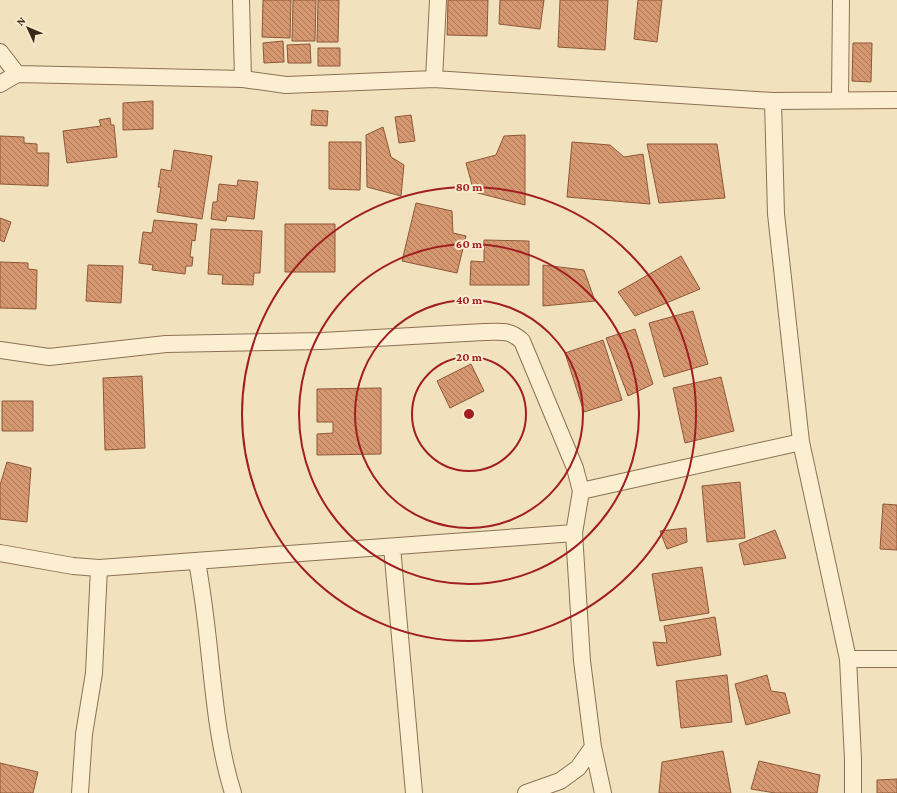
<svg xmlns="http://www.w3.org/2000/svg" width="897" height="793" font-family="'Crimson Pro',serif">
  <style>
    .building { fill: url(#building-back-hatch); stroke: #8d5838 }
    .lines { fill: none; stroke-linecap: round; stroke-linejoin: round }
    .street-casing { stroke: #8c7154; stroke-width: 18 }
    .street { stroke: #fceed1; stroke-width: 16 }
    .ring { fill: none; stroke: #a11e21; stroke-width: 2 }
    .centre { fill: #a11e21; stroke: #f9ebcd; stroke-width: 2 }
    .ring-label { font-size: 12px; text-anchor: middle; font-weight: bold; fill: #a11e21; stroke: #f9ebcd; stroke-width: 4; stroke-linejoin: round; paint-order: stroke }
  </style>
  <defs>
    <pattern id="building-back-hatch" width="6" height="6" patternUnits="userSpaceOnUse"><rect width="6" height="6" fill="#d4976f"/><path d="M-1 5l2 2M0 0l6 6M5-1l2 2" fill="none" stroke="#ad7b5a"/></pattern>
  </defs>
  <rect width="100%" height="100%" fill="#f2e1bd"/>
  <path class="building" d="M263,0H291L290,38L262,37Z
    M293,0H316L315,41H292Z
    M318,0H339L338,42H317Z
    M448,0H488L487,36L447,35Z
    M500,0H544L540,29L499,24Z
    M560,0H608L605,50L558,47Z
    M638,0H662L657,42L634,39Z
    M283,41L284,62L264,63L263,43Z
    M853,43H872L871,82L852,81Z
    M310,44L311,63H288L287,45Z
    M318,48H340V66H318Z
    M153,101V129L123,130V103Z
    M312,110L328,111L327,126L311,125Z
    M411,115L415,141L399,143L395,117Z
    M110,118L111,125H114L117,157L67,163L63,131L101,126L99,120Z
    M383,127L391,157L404,165L401,196L367,187L366,135Z
    M525,135V205L474,192L466,163L496,155L504,136Z
    M0,136L24,137V143L37,144V153H49L48,186L0,184Z
    M329,142H361L360,190L329,189Z
    M572,142L610,145L624,157L643,154L650,204L567,197Z
    M647,144H717L725,198L659,203Z
    M174,150L212,156L202,219L157,212L161,187H158L161,169L171,171Z
    M238,180L258,182L254,219L227,216L226,221L211,219L213,202H217L219,184L237,186Z
    M416,203L452,211L453,233L466,236L457,273L402,261Z
    M0,218L11,222L4,242L0,240Z
    M154,220L197,224L195,241L192,240L190,257H193L192,266H186L185,274L152,270L153,265L139,263L143,232L152,233Z
    M285,224H335V272H285Z
    M211,229L262,231L260,273H254L253,285L222,284L223,275L208,274Z
    M484,240L529,241V285H470L471,261L484,262Z
    M681,256L700,289L635,316L618,292Z
    M0,262L28,263V269L37,270L36,309L0,308Z
    M88,265L123,266L121,303L86,301Z
    M543,265L584,270L595,301L543,306Z
    M693,311L708,364L664,377L649,323Z
    M635,329L653,384L628,396L606,338Z
    M603,340L622,400L584,412L565,353Z
    M471,364L484,391L450,408L437,381Z
    M142,376L145,448L105,450L103,378Z
    M721,377L734,431L685,443L673,388Z
    M381,388V454L317,455V434L333,433V422H317V389Z
    M2,401H33V431H2Z
    M7,462L31,468L27,522L0,519V485Z
    M740,482L745,538L707,542L702,486Z
    M883,504L897,505V550L880,549Z
    M686,528L687,542L667,549L660,531Z
    M775,530L786,558L744,565L739,544Z
    M702,567L709,613L660,621L652,574Z
    M715,617L721,655L657,666L653,642L667,643L664,626Z
    M727,675L732,722L681,728L676,681Z
    M767,675L771,691L785,693L790,713L746,725L735,684Z
    M723,751L731,793H659L662,762Z
    M759,761L820,775L817,793H775L751,789Z
    M0,763L38,772L33,793H0Z
    M897,779V793H877V780Z"/>
  <g class="lines">
    <defs>
      <path id="street" d="M241,0L243,79
        M0,52L17,74
        M434,79L438,0
        M0,84L17,74L243,79L286,85L434,79L773,101L897,100
        M840,100L841,0
        M773,101L776,214L801,442L848,659L853,759V793
        M0,350L49,357L166,344L322,341L484,332C500,332 509,329 522,341L575,468L581,491L574,533L582,661L593,747L603,793
        M581,491L801,442
        M392,547L414,793
        M0,553L73,566L99,568L574,533
        M197,561C200,579 203,597 205,615C213,675 215,736 233,793
        M848,659H897
        M80,793L84,734L94,673L99,568
        M526,793L560,781L578,768L593,747"/>
    </defs>
    <use href="#street" class="street-casing"/>
    <use href="#street" class="street"/>
  </g>
  <g class="ring">
    <circle cx="469" cy="414" r="57"/>
    <circle cx="469" cy="414" r="114"/>
    <circle cx="469" cy="414" r="170"/>
    <circle cx="469" cy="414" r="227"/>
  </g>
  <circle cx="469" cy="414" r="6" class="centre"/>
  <g class="ring-label">
    <text x="469" y="191">80 m</text>
    <text x="469" y="248">60 m</text>
    <text x="469" y="304">40 m</text>
    <text x="469" y="361">20 m</text>
  </g>
  <g transform="translate(28 28) rotate(314)" stroke="#f9ebcd" stroke-width="3" paint-order="stroke">
  <path d="M0-3L7 15L0 10L-7 15Z" fill="#3a291b"/>
  <text y="-6" font-size="11" font-weight="bold" text-anchor="middle" fill="#3a291b">N</text>
  </g>
</svg>
